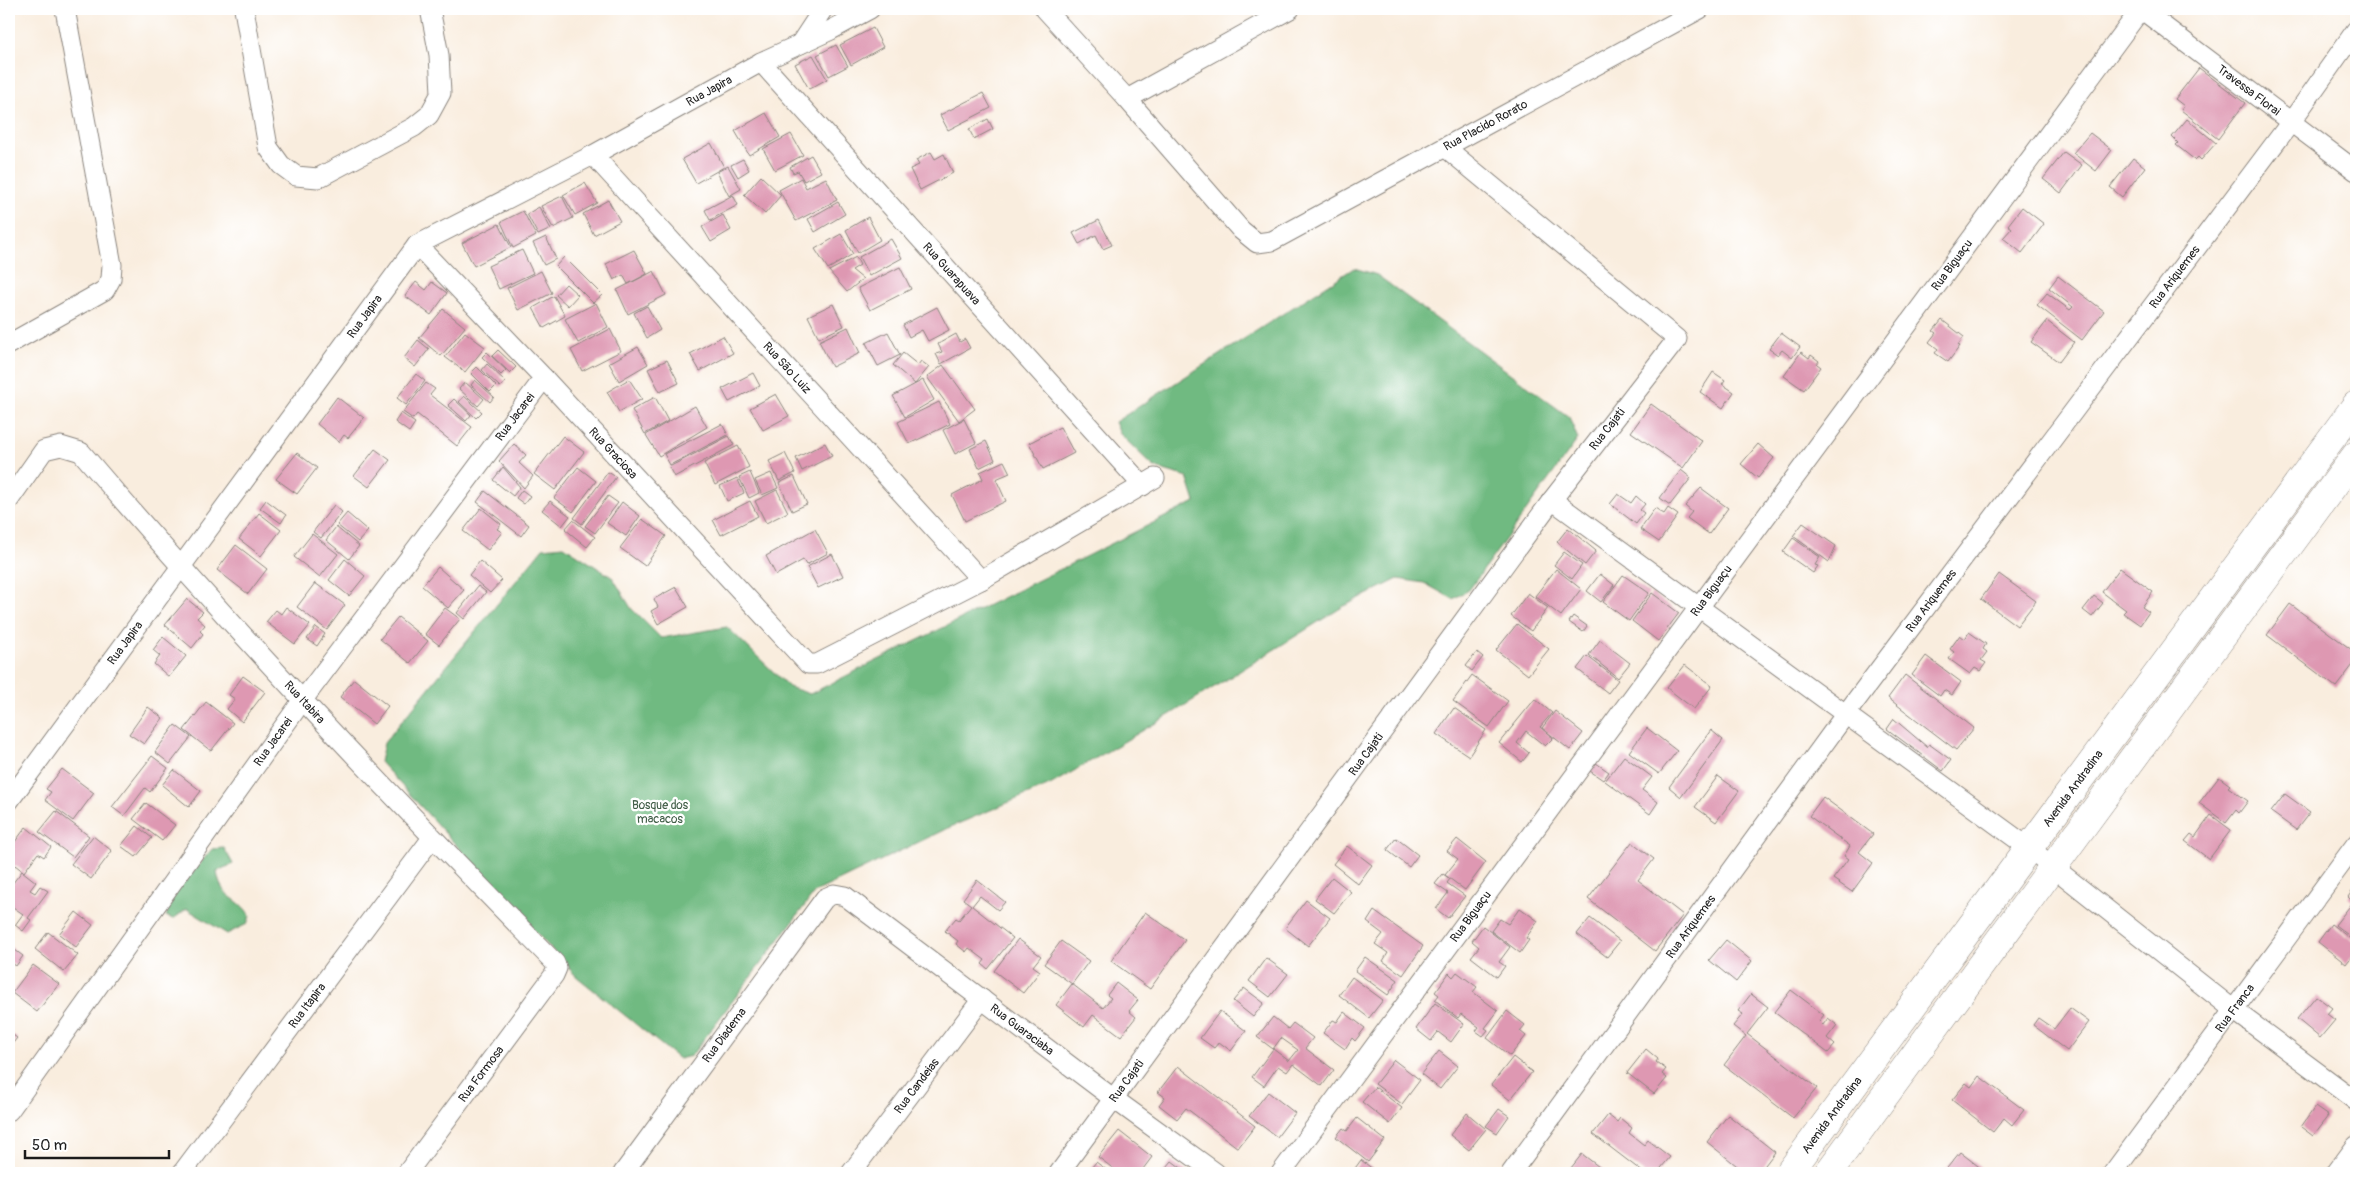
<svg xmlns="http://www.w3.org/2000/svg" width="2365" height="1182" font-family="Pangolin,sans-serif">
  <style>
    .forest { fill: #6fba81; stroke: #466b4e }
    .building { fill: #de98b2 }
    .lines { fill: none; stroke-linecap: round; stroke-linejoin: round }
    .minor-casing { stroke: #8a847d; stroke-width: 21 }
    .secondary-casing { stroke: #8a847d; stroke-width: 29 }
    .minor { stroke: #fff; stroke-width: 19 }
    .secondary { stroke: #fff; stroke-width: 28 }
    .labels { text-anchor: middle; stroke-width: 4.5; stroke-linejoin: round; paint-order: stroke }
    .street-label { font-size: 12px; fill: #1c1c1c; stroke: #fff }
    .park-label { font-size: 12px; fill: #425e48; stroke: #fff }
  </style>
  <rect width="100%" height="100%" fill="#fff"/>
  <filter id="ink" filterUnits="userSpaceOnUse"><feTurbulence type="fractalNoise" baseFrequency=".02" numOctaves="2"/><feDisplacementMap in="SourceGraphic" scale="10" xChannelSelector="R" yChannelSelector="G"/><feConvolveMatrix kernelMatrix="1 2 1 2 8 2 1 2 1" color-interpolation-filters="sRGB"/></filter>
  <filter id="wash" filterUnits="userSpaceOnUse"><feTurbulence type="fractalNoise" baseFrequency=".0096" numOctaves="4" result="noise"/><feDisplacementMap in="SourceGraphic" scale="20" xChannelSelector="R" yChannelSelector="G"/><feGaussianBlur stdDeviation="1.12" result="paint"/><feColorMatrix in="noise" values="0 0 0 0 0 0 0 0 0 0 0 0 0 0 0 0 0 1.4 0 .05"/><feComposite in="paint" operator="in"/></filter>
  <g filter="url(#wash)">
    <rect width="100%" height="100%" fill="#f9edde"/>
    <path class="forest" d="M1354,268L1377,275L1569,417L1578,439L1469,590L1453,599L1424,583L1398,579L1344,606L1171,714L1050,785L948,828L815,892L691,1056L679,1059L576,976L380,762L384,743L543,548L564,546L613,578L631,608L661,638L727,627L789,687L810,694L1195,502L1187,477L1154,467L1120,434L1115,422Z
      M224,848L233,864L217,871C220,900 239,896 250,916L247,924L227,934L187,909L173,919L166,916L174,895L212,849Z"/>
    <g id="blocks">
      <path class="building" d="M873,28L883,47L851,65L840,45Z
        M836,45L848,66L829,76L817,55Z
        M813,55L827,79L809,89L795,64Z
        M2199,68L2245,103L2218,139L2181,110L2184,106L2175,99Z
        M983,93L991,108L948,130L940,115Z
        M766,113L780,137L749,155L735,131Z
        M988,119L993,129L974,139L969,129Z
        M2187,119L2216,143L2201,160L2198,157L2195,160L2176,145L2178,143L2172,137Z
        M2090,133L2112,150L2096,171L2073,153Z
        M791,134L803,155L775,170L763,149Z
        M711,143L724,167L696,183L682,159Z
        M931,152L935,159L944,154L953,173L920,190L910,169L919,165L916,160Z
        M2064,152L2082,165L2061,193L2043,179Z
        M811,155L821,172L804,181L798,171L793,173L790,167Z
        M2133,158L2145,167L2122,197L2110,187Z
        M743,159L749,170L738,177L731,165Z
        M728,166L741,189L729,196L717,172Z
        M761,176L781,195L765,214L744,195Z
        M801,178L806,188L826,178L837,200L796,221L779,190Z
        M585,183L597,203L575,215L563,195Z
        M733,195L738,205L710,220L705,210Z
        M562,196L573,218L553,228L541,206Z
        M608,200L620,221L594,235L583,214Z
        M838,202L845,214L815,232L808,219Z
        M539,207L551,229L538,235L527,214Z
        M2022,207L2044,224L2022,253L2003,238L2012,228L2008,225Z
        M523,211L536,236L513,248L501,222Z
        M723,215L731,230L711,242L702,227Z
        M868,217L880,240L858,253L846,230Z
        M1099,220L1112,245L1103,249L1096,235L1079,244L1073,233Z
        M499,224L511,247L474,266L462,243Z
        M841,234L853,254L828,269L815,249Z
        M546,237L556,259L544,265L533,243Z
        M891,239L902,258L869,276L859,257Z
        M522,250L533,273L499,289L488,266Z
        M634,250L647,274L628,284L623,275L614,280L606,264Z
        M564,257L602,295L593,303L556,266Z
        M856,257L860,265L852,270L863,279L847,292L829,271Z
        M900,267L911,289L870,310L858,288Z
        M541,271L552,293L518,310L507,288Z
        M654,271L666,295L628,314L617,290Z
        M2058,276L2104,311L2082,340L2037,305L2047,293L2070,310L2073,307L2049,288Z
        M416,282L426,290L432,282L447,293L431,315L405,296Z
        M566,284L578,295L568,306L556,295Z
        M554,296L565,316L544,328L533,308Z
        M596,303L608,327L578,343L565,319Z
        M833,304L844,326L819,338L808,316Z
        M647,306L660,330L647,338L634,313Z
        M937,307L949,330L928,341L922,330L909,337L903,325Z
        M443,309L465,327L441,356L419,338Z
        M1942,320L1964,337L1958,345L1960,346L1948,362L1935,353L1938,349L1929,342L1936,333L1933,331Z
        M2047,321L2074,342L2059,362L2031,342Z
        M848,327L860,353L832,367L819,341Z
        M610,329L621,351L582,371L571,350Z
        M465,332L485,347L465,372L445,357Z
        M888,332L900,355L878,366L866,343Z
        M1781,333L1800,347L1792,358L1782,350L1778,355L1769,349Z
        M956,334L960,342L965,339L970,348L941,364L936,354L942,352L938,344Z
        M723,336L733,353L700,371L690,354Z
        M418,340L429,349L415,367L404,358Z
        M638,347L648,364L619,381L609,363Z
        M498,350L516,367L510,373L492,356Z
        M487,352L506,370L501,375L482,357Z
        M1801,352L1809,358L1811,355L1819,361L1817,364L1821,367L1804,390L1784,376Z
        M903,353L918,365L921,361L929,367L915,384L893,365Z
        M667,360L679,383L660,392L648,369Z
        M487,364L506,382L500,387L482,370Z
        M943,365L975,409L959,421L927,377Z
        M477,367L496,386L490,392L471,373Z
        M1713,372L1725,380L1722,384L1734,392L1723,408L1700,392Z
        M753,373L760,386L729,402L722,389Z
        M416,374L425,381L406,405L397,398Z
        M629,379L642,399L619,412L607,392Z
        M475,380L494,397L490,402L471,385Z
        M923,380L934,400L905,417L893,396Z
        M465,382L484,399L478,406L459,389Z
        M426,383L435,389L430,395L472,427L457,446L417,414L413,419L403,412Z
        M776,394L789,416L763,430L750,408Z
        M464,396L482,412L476,418L459,402Z
        M337,397L364,418L348,438L344,435L339,442L317,424Z
        M655,397L668,421L645,434L632,410Z
        M454,399L471,415L466,421L448,405Z
        M939,402L950,424L909,444L898,422Z
        M1651,404L1702,441L1683,468L1631,432Z
        M695,406L707,427L659,456L646,435Z
        M401,413L415,423L409,432L395,422Z
        M964,419L976,443L955,454L943,430Z
        M722,424L728,435L670,465L664,454Z
        M1060,427L1074,453L1043,469L1029,443Z
        M563,436L584,452L555,490L534,474Z
        M729,436L734,445L674,477L669,467Z
        M986,441L995,460L979,468L970,449Z
        M825,443L832,456L802,471L796,458Z
        M514,444L526,455L519,463L533,476L524,488L499,461Z
        M1758,444L1774,458L1758,478L1741,464Z
        M738,446L749,467L715,485L704,463Z
        M375,449L390,460L369,487L354,476Z
        M297,453L317,468L297,494L276,479Z
        M785,453L795,473L779,481L769,461Z
        M1004,461L1010,473L996,479L1006,501L965,521L952,495L983,479L980,472Z
        M503,467L520,487L513,496L493,480Z
        M578,467L596,481L573,512L554,498Z
        M1681,470L1691,478L1670,505L1660,498Z
        M608,472L616,477L582,524L574,518Z
        M750,472L759,493L749,498L739,477Z
        M771,473L778,488L762,495L755,480Z
        M794,476L807,504L792,511L779,483Z
        M737,478L744,493L727,501L720,486Z
        M1701,488L1728,508L1709,534L1687,518L1692,512L1685,506Z
        M522,490L530,496L524,504L516,498Z
        M777,490L788,512L766,523L755,501Z
        M485,491L529,525L521,536L477,502Z
        M1618,494L1631,503L1636,496L1645,504L1640,510L1644,513L1636,524L1610,504Z
        M608,496L618,503L595,533L585,526Z
        M266,500L286,515L281,523L260,508Z
        M550,501L570,516L562,526L542,510Z
        M750,501L758,516L721,535L713,520Z
        M622,502L640,516L626,536L607,523Z
        M334,505L342,512L321,538L313,532Z
        M481,508L501,524L497,529L502,532L488,550L463,531Z
        M1655,508L1664,514L1668,508L1678,515L1659,542L1640,529Z
        M259,513L281,530L261,556L239,539Z
        M347,513L368,531L358,542L337,525Z
        M642,519L666,536L645,566L620,548Z
        M573,520L595,537L587,547L565,529Z
        M1803,523L1836,546L1829,562L1793,536Z
        M336,527L359,546L349,559L326,540Z
        M1568,528L1596,551L1585,565L1557,542Z
        M815,529L828,553L806,565L803,560L776,575L766,556Z
        M312,534L338,554L320,577L294,557Z
        M1793,538L1820,557L1815,565L1818,566L1813,573L1783,552Z
        M236,545L267,569L248,594L217,570Z
        M1564,552L1582,565L1572,579L1554,565Z
        M832,554L843,576L818,588L807,567Z
        M345,559L365,576L349,596L329,580Z
        M480,561L502,580L490,593L469,575Z
        M438,567L464,590L448,608L422,586Z
        M2120,568L2153,592L2142,607L2149,612L2140,625L2123,613L2126,610L2102,592Z
        M1556,569L1581,589L1561,616L1535,596Z
        M1600,574L1614,585L1601,602L1587,591Z
        M1999,574L2036,601L2017,626L1981,599Z
        M1623,575L1649,593L1629,621L1603,602Z
        M315,583L345,605L327,630L297,607Z
        M478,586L486,592L464,619L457,613Z
        M676,587L688,607L658,624L651,611L658,607L654,599Z
        M1528,593L1548,608L1531,631L1511,616Z
        M1652,593L1679,613L1658,641L1632,621Z
        M2094,596L2103,603L2092,617L2083,610Z
        M187,599L203,612L197,618L205,625L200,631L203,634L192,648L165,625Z
        M2290,604L2356,653V661L2336,687L2267,635Z
        M286,607L310,625L295,644L266,622L276,610L281,614Z
        M445,608L460,619L439,645L425,634Z
        M1573,616L1587,626L1583,632L1569,622Z
        M398,617L428,641L410,663L380,639Z
        M1517,624L1549,649L1528,675L1496,650Z
        M316,627L325,634L317,646L307,639Z
        M1969,632L1986,644L1983,649L1987,652L1981,660L1986,663L1980,671L1975,668L1970,674L1949,659L1954,652L1950,649L1960,635L1965,639Z
        M163,637L186,656L169,677L154,664L160,656L153,650Z
        M1600,640L1630,663L1618,678L1589,655Z
        M1477,652L1483,657L1472,671L1466,666Z
        M1587,656L1618,680L1608,693L1577,669Z
        M1926,656L1961,682L1952,695L1944,690L1940,696L1912,675Z
        M1685,665L1712,686L1694,709L1667,688Z
        M1472,675L1508,701L1489,727L1453,701Z
        M1905,675L1974,728L1956,750L1888,698Z
        M243,676L265,692L242,722L227,709L235,699L229,695Z
        M354,679L388,706L374,724L340,697Z
        M1535,699L1552,713L1540,727L1553,738L1545,746L1526,731L1517,743L1529,753L1522,762L1499,743Z
        M206,702L233,723L211,751L184,730Z
        M148,707L163,718L144,744L129,734Z
        M1454,708L1486,730L1469,756L1436,734Z
        M1555,711L1583,733L1570,750L1542,728Z
        M1894,719L1927,747L1929,744L1951,760L1943,771L1887,729Z
        M175,725L191,737L170,764L155,752Z
        M1647,728L1677,751L1659,774L1629,752Z
        M1711,730L1723,740L1681,797L1669,787Z
        M152,756L168,768L150,792L145,788L124,816L112,807Z
        M1624,756L1652,777L1642,790L1658,802L1650,814L1605,781Z
        M1596,763L1609,772L1603,780L1590,771Z
        M62,769L94,793L73,821L45,800L51,792L46,789Z
        M174,770L201,791L189,807L162,785Z
        M1718,776L1739,791L1716,822L1695,807Z
        M2219,777L2230,785L2228,787L2248,801L2239,813L2236,810L2226,823L2199,803Z
        M2285,794L2310,812L2296,830L2271,812Z
        M1823,797L1873,834L1859,852L1873,863L1852,892L1833,879L1848,859L1844,856L1850,846L1809,816Z
        M146,803L175,825L162,841L133,819Z
        M56,811L89,836L73,857L39,832Z
        M2211,815L2231,830L2209,859L2185,841L2191,834L2195,837Z
        M137,826L152,838L136,857L121,846Z
        M26,827L51,847L44,857L38,853L24,872L15,865L9,873V850Z
        M93,836L112,851L91,879L71,864Z
        M1396,838L1418,855L1409,867L1387,850Z
        M1457,839L1486,862L1465,890L1445,875L1458,859L1447,851Z
        M1632,842L1654,859L1638,880L1683,915L1655,951L1588,899Z
        M1347,846L1372,865L1358,884L1333,864Z
        M22,871L36,882L30,890L35,893L40,886L48,891L28,918L31,920L23,931L15,925L23,914L10,905L9,906V888Z
        M1443,874L1450,879L1447,883L1465,896L1448,918L1436,909L1448,893L1435,884Z
        M1332,877L1351,892L1334,913L1315,899Z
        M977,880L1005,902L998,910L980,896L972,906L1013,938L988,969L982,964L985,960L969,948L966,952L956,944L958,941L945,931L956,918L959,920L971,905L963,899Z
        M2356,886V941L2335,925L2353,902L2348,897Z
        M1306,900L1330,918L1308,946L1285,928Z
        M1520,908L1538,921L1526,938L1529,940L1520,953L1491,931L1500,919L1508,924Z
        M1374,911L1423,946L1403,975L1383,961L1388,953L1375,944L1383,934L1367,922Z
        M76,912L93,925L76,947L59,934Z
        M1145,912L1185,940L1150,989L1111,961Z
        M1590,918L1620,941L1607,957L1577,934Z
        M2331,924L2356,943V951L2346,964L2318,942Z
        M1483,926L1510,947L1499,962L1505,966L1497,977L1471,957L1479,947L1472,941Z
        M48,932L78,955L64,972L35,949Z
        M1018,939L1041,956L1033,966L1040,971L1023,993L994,971Z
        M1726,940L1752,961L1736,982L1709,960Z
        M1061,941L1089,961L1072,984L1103,1008L1111,998L1107,995L1116,983L1138,1000L1129,1011L1136,1017L1121,1036L1093,1015L1084,1027L1056,1005L1072,984L1044,964Z
        M11,947L23,956L16,966L10,962L9,963Z
        M1365,957L1398,980L1388,995L1355,971Z
        M1266,958L1288,974L1270,997L1249,981Z
        M33,965L59,984L37,1012L12,993Z
        M1457,972L1477,987L1473,992L1498,1011L1485,1028L1488,1030L1483,1036L1476,1031L1479,1027L1461,1014L1458,1018L1435,1000L1439,995L1435,992L1449,973L1453,977Z
        M1352,977L1383,1000L1369,1018L1339,995Z
        M1244,988L1264,1003L1253,1017L1233,1001Z
        M1791,990L1824,1015L1819,1021L1823,1025L1828,1018L1837,1025L1827,1038L1835,1045L1828,1053L1774,1012Z
        M1751,994L1768,1007L1747,1034L1817,1088L1793,1118L1724,1065L1746,1036L1733,1026L1743,1014L1738,1011Z
        M2316,996L2332,1008L2327,1014L2335,1020L2320,1038L2297,1019Z
        M1435,1003L1464,1024L1451,1042L1438,1032L1431,1041L1416,1029Z
        M2070,1008L2089,1022L2067,1051L2033,1025L2038,1018L2054,1029Z
        M1220,1011L1246,1031L1231,1051L1219,1042L1214,1048L1200,1038Z
        M1507,1011L1525,1025L1520,1031L1526,1036L1510,1056L1487,1038Z
        M1344,1012L1365,1028L1355,1041L1352,1038L1345,1049L1323,1033L1333,1020L1337,1022Z
        M1273,1017L1288,1029L1293,1023L1313,1038L1305,1048L1334,1070L1322,1086L1293,1064L1287,1072L1278,1066L1264,1086L1252,1077L1273,1049L1289,1061L1298,1050L1281,1038L1273,1049L1257,1037Z
        M9,1032L17,1038L9,1048Z
        M1646,1049L1658,1059L1656,1062L1666,1069L1662,1074L1667,1078L1654,1094L1627,1073Z
        M1439,1051L1458,1066L1440,1089L1421,1074Z
        M1513,1057L1532,1072L1510,1100L1491,1085Z
        M1394,1060L1420,1080L1402,1104L1375,1084Z
        M1178,1066L1255,1126L1238,1148L1186,1108L1177,1119L1159,1105L1165,1097L1158,1092Z
        M1979,1076L2024,1110L2012,1125L2004,1118L1993,1132L1952,1100L1966,1083L1971,1087Z
        M1375,1087L1402,1108L1390,1124L1362,1102Z
        M1268,1092L1295,1113L1277,1137L1249,1116Z
        M2315,1107L2328,1116L2313,1136L2301,1127Z
        M1499,1109L1509,1116L1497,1133L1486,1126Z
        M1467,1113L1486,1129L1469,1150L1450,1135Z
        M1608,1115L1617,1122L1620,1118L1632,1128L1629,1133L1644,1145L1648,1140L1670,1157L1657,1173H1644L1593,1134Z
        M1728,1115L1775,1152L1759,1173H1746L1707,1142Z
        M1357,1118L1385,1140L1368,1162L1336,1137L1343,1128L1347,1131Z
        M1119,1131L1152,1157L1140,1173H1119L1098,1157Z
        M1960,1152L1987,1173H1943Z
        M1582,1154L1607,1173H1567Z
        M1361,1160L1378,1173H1356L1353,1171Z
        M1172,1161L1188,1173H1162Z
        M1096,1162L1111,1173H1087Z"/>
    </g>
  </g>
  <g filter="url(#ink)">
    <use href="#blocks" fill-opacity="0" stroke="#8a847d" stroke-width="1"/>
    <g class="lines">
      <defs>
        <g id="minor">
          <path d="M244,9L268,147L281,165L296,176L318,178L414,127L429,115L441,93L439,55L430,9"/>
          <path id="s1" d="M1045,9L1127,99L1241,230L1257,243L1272,241L1700,9"/>
          <path id="s2" d="M2141,9L2356,171"/>
          <path d="M800,44L823,9"/>
          <path id="s3" d="M761,62L1143,486"/>
          <path d="M1127,99L1290,9"/>
          <path id="s4" d="M593,155L981,580"/>
          <path id="s5" d="M417,245L544,378L808,664H817L981,580L1155,478"/>
          <path d="M9,344L105,290L111,279L112,265L65,9"/>
          <path id="s6" d="M9,500L44,450L61,446L81,452C232,629 392,797 555,963L557,968L554,975L407,1173"/>
          <path d="M1552,500L2029,848L2235,1011L2356,1101"/>
          <path id="s7" d="M9,801L417,245L593,155L761,62L831,30L870,9"/>
          <path id="s8" d="M9,1111L302,701L544,378"/>
          <path id="s9" d="M182,1173L432,838"/>
          <path id="s10" d="M623,1173L825,898L834,894L845,896L1114,1099L1216,1173"/>
          <path id="s11" d="M851,1173L982,999"/>
          <path id="s12" d="M1059,1173L1552,500L1677,339L1446,148"/>
          <path id="s13" d="M1281,1173L2141,9"/>
          <path id="s14" d="M1511,1173L1845,715L2291,122L2356,30"/>
          <path id="s15" d="M2113,1173L2356,844"/>
          <path d="M2336,1173L2356,1146"/>
        </g>
        <g id="secondary">
          <path id="s16" d="M1789,1173L2356,405"/>
          <path d="M1828,1173L2356,455"/>
        </g>
      </defs>
      <use href="#minor" class="minor-casing"/>
      <use href="#secondary" class="secondary-casing"/>
      <use href="#minor" class="minor"/>
      <use href="#secondary" class="secondary"/>
    </g>
  </g>
  <g class="labels">
    <g class="street-label">
      <text dy="4" stroke="none"><textPath href="#s7" startOffset="1020">Rua Japira</textPath></text>
      <text dy="4" stroke="none"><textPath href="#s2" startOffset="135">Travessa Florai</textPath></text>
      <text dy="4" stroke="none"><textPath href="#s1" startOffset="574">Rua Placido Rorato</textPath></text>
      <text dy="4" stroke="none"><textPath href="#s13" startOffset="1129">Rua Biguaçu</textPath></text>
      <text dy="4" stroke="none"><textPath href="#s3" startOffset="285">Rua Guarapuava</textPath></text>
      <text dy="4" stroke="none"><textPath href="#s14" startOffset="1115">Rua Ariquemes</textPath></text>
      <text dy="4" stroke="none"><textPath href="#s7" startOffset="601">Rua Japira</textPath></text>
      <text dy="4" stroke="none"><textPath href="#s4" startOffset="288">Rua São Luiz</textPath></text>
      <text dy="4" stroke="none"><textPath href="#s8" startOffset="859">Rua Jacarei</textPath></text>
      <text dy="4" stroke="none"><textPath href="#s12" startOffset="924">Rua Cajati</textPath></text>
      <text dy="4" stroke="none"><textPath href="#s5" startOffset="286">Rua Graciosa</textPath></text>
      <text dy="4" stroke="none"><textPath href="#s13" startOffset="724">Rua Biguaçu</textPath></text>
      <text dy="4" stroke="none"><textPath href="#s14" startOffset="710">Rua Ariquemes</textPath></text>
      <text dy="4" stroke="none"><textPath href="#s7" startOffset="196">Rua Japira</textPath></text>
      <text dy="4" stroke="none"><textPath href="#s6" startOffset="435">Rua Itabira</textPath></text>
      <text dy="4" stroke="none"><textPath href="#s8" startOffset="454">Rua Jacarei</textPath></text>
      <text dy="4" stroke="none"><textPath href="#s12" startOffset="519">Rua Cajati</textPath></text>
      <text dy="4" stroke="none"><textPath href="#s16" startOffset="478">Avenida Andradina</textPath></text>
      <text dy="4" stroke="none"><textPath href="#s13" startOffset="319">Rua Biguaçu</textPath></text>
      <text dy="4" stroke="none"><textPath href="#s14" startOffset="305">Rua Ariquemes</textPath></text>
      <text dy="4" stroke="none"><textPath href="#s9" startOffset="209">Rua Itapira</textPath></text>
      <text dy="4" stroke="none"><textPath href="#s15" startOffset="205">Rua Franca</textPath></text>
      <text dy="4" stroke="none"><textPath href="#s10" startOffset="584">Rua Guaraciaba</textPath></text>
      <text dy="4" stroke="none"><textPath href="#s10" startOffset="171">Rua Diadema</textPath></text>
      <text transform="translate(481 1074) rotate(-53)" y="4">Rua Formosa</text>
      <text dy="4" stroke="none"><textPath href="#s12" startOffset="114">Rua Cajati</textPath></text>
      <text dy="4" stroke="none"><textPath href="#s11" startOffset="109">Rua Candeias</textPath></text>
      <text dy="4" stroke="none"><textPath href="#s16" startOffset="72">Avenida Andradina</textPath></text>
    </g>
    <g class="park-label">
      <text x="660" y="809">Bosque dos<tspan x="660" dy="14">macacos</tspan></text>
    </g>
  </g>
  <rect width="2365" height="1182" fill="none" stroke="#fff" stroke-width="30"/>
  <path d="M25 1150v8h144v-8" fill="none" stroke="#1c1c1c" stroke-width="2.5"/>
  <text x="32" y="1150" font-size="15" fill="#1c1c1c" stroke="#ffffff" stroke-width="4" paint-order="stroke">50 m</text>
</svg>
